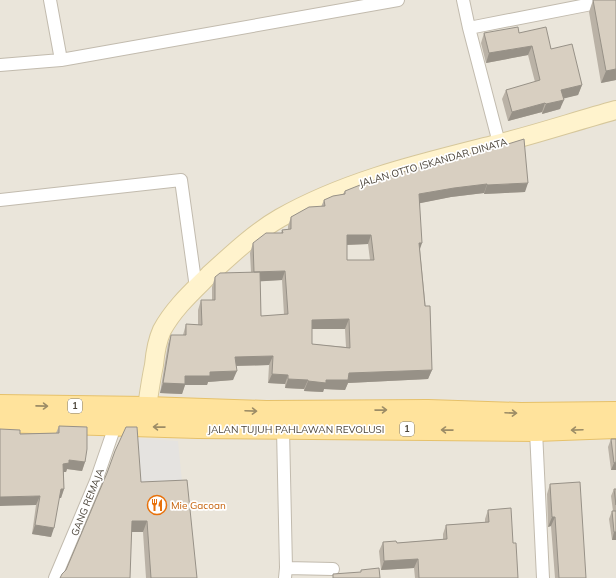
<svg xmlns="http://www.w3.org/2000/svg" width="616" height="578" font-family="Mulish,sans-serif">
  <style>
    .residential { fill: #eae5da }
    .parking { fill: #e5e3e0 }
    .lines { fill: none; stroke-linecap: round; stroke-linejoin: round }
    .street-casing { stroke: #c2bbae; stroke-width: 14 }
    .secondary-casing { stroke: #d6c79b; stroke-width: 20 }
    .primary-casing { stroke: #e6c16a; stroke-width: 22 }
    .street { stroke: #fff; stroke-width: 12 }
    .secondary { stroke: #fff3cd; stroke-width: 18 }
    .primary { stroke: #ffe39c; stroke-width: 20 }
    .wall { fill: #bab2a6; fill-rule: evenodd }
    .shaded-wall { fill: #979187 }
    .building { fill: #d8cfc1; stroke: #979187; fill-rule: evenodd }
    .oneway { stroke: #9c8c66 }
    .labels { text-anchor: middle; stroke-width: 3.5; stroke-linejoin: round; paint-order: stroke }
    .shield { fill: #fff; stroke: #817c74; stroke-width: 1 }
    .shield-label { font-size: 9px; font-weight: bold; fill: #4b4439 }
    .street-label { font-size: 10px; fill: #4b4439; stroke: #fff }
    .food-label { font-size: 10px; fill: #c56008; stroke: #fff; text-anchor: start }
  </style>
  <rect width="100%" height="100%" fill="#f6f3ec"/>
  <path class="residential" d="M0,0H616V578H0Z"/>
  <path class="parking" d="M133,438L178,441L183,491L137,493Z"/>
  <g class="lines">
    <defs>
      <path id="street" d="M50,0L61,60
        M463,0L469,28L499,143
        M469,28L612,0
        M0,65L61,60L398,0
        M0,200L181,180L196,288
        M283,429L286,568L285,578
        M536,431L543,578
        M286,568L333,569
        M55,578L96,481L115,426"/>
      <path id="secondary" d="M147,407C149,393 151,379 154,365C155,354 157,341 162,330C174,308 192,292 209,275C231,255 254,233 280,218C347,180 422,163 497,144C537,134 576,121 616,110"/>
      <path id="primary" d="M0,405L147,407L266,411L428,410L521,413L616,412
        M0,422L198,428L429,430L536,431L616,428"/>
    </defs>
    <use href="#street" class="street-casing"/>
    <use href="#secondary" class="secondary-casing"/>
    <use href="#primary" class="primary-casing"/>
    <use href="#street" class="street"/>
    <use href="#secondary" class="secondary"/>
    <use href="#primary" class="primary"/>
  </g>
  <path class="wall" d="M593,0H616V80L601,83L589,12Z
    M484,33H519L551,49L582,85L578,95L563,98L560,109L542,114V112L508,121L502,99L506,90L535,82L528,55L486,63L481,43Z
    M508,144L525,192L484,194V193L451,197L420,203V250L432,370L428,379L348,383L345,390L324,389L323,392L304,391V389L285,388V384L268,383L269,365L236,366L233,380L208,382L207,385H185L182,394L160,393L168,344L171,335H183L186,324L198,325V310L201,300H212V287L215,277L251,272L250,253L253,243L281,233L282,230L288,229V226L291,217L321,207L324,200L343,194L345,191L507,145ZM368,244L370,260H347V245ZM282,280L284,315L261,316L260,281ZM312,329H345L346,347L312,344Z
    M59,426L85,462L82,471L67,469L66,472H64V489L61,498H59L51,537L32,534L36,505L20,434L56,433Z
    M611,439L616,470H611L608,447Z
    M141,482L197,578H146L143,532H132Z
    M550,484L586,578H555L551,526L548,527L547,494Z
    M614,489H616V540H612L609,519L612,511H613L611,496Z
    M488,510L513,543L518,578H415L414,568L381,570L379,551L383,542L397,543L443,539V534L446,525L485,522V519Z"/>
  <path class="shaded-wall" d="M532,46L528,55L486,63L489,53Z
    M616,69V80L601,83L606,71Z
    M582,85L578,95L558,100L561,90Z
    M564,100L560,109L542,114L546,104Z
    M545,103L542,112L508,121L512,112Z
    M528,183L525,192L484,194L487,185Z
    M487,184L484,193L451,197L416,204L419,194L454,188Z
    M347,235H371L368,244L344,245Z
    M419,243H422L419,252Z
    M285,271L282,280L251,282L254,272Z
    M349,319L345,329H308L312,320Z
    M273,356L269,365L232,366L235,357Z
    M432,370L428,379L348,383L345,390L324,389L323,392L304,391L308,381L326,380L349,373Z
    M237,371L233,380L208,382L207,385H185L182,394L160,393L163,383L185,376L210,372Z
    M272,374L288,375L285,384L268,383Z
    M288,379L308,380L304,389L285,388Z
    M69,460L85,462L82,471L67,469L66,472H60L63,464Z
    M616,462V470H611L614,463Z
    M61,489H64L61,498H57Z
    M40,496L36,505L0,506V497Z
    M552,517H555L551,526L548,527Z
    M132,521H147L143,532H128Z
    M35,525L54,528L51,537L32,534Z
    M614,532H616V540H612Z
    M418,559L414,568L381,570L384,561Z"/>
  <path class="building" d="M593,0H616V69L606,71Z
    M518,27L519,33L546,27L551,49L572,44L582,85L561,90L564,100L546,104L545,103L512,112L506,90L540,80L532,46L489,53L484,33Z
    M524,139L528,183L487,185V184L454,188L419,194L422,243H419L425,306H430L432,370L349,373L348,380H326V383L308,381V380L288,379V375L272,374L273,356L235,357L237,371L210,372V376H185V384L163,383L171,335H186V324L202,325L201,300H215V277L220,273L260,272L261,316L288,314L285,271L254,272L253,243L266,233H283L282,230L291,229V217L309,207L325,206L324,200L333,196L345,194V191L365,183L392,175L422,167V166L498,146L508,145V144ZM347,235H371L374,260H347ZM349,319L350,348L312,344V320Z
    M59,426L87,427V449L85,462L69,460V463L63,464L64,489H61L54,528L35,525L40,496L0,497V429L20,430V434L59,433Z
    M126,427H137L141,482L187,480L197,578H151L147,521H132L130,578H60L62,574L66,570L107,473L115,451Z
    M611,439H616V462L614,463Z
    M580,482L586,578H559L555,517H552L550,484Z
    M614,489H616V505Z
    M511,508L513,543H516L518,578H419L418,559L384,561L383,542L396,541L397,543L447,539L446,525L489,522L488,510Z
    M612,511H616V532H614Z
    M379,568L380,578H333V574L361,572V570Z"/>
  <defs><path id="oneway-shaft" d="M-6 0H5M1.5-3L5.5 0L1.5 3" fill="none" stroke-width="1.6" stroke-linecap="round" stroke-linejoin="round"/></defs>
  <g class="oneway">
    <use href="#oneway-shaft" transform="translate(42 406) rotate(1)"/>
    <use href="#oneway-shaft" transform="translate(381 410) rotate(-1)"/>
    <use href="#oneway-shaft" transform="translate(251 411) rotate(2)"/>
    <use href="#oneway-shaft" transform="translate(511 413) rotate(2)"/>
    <use href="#oneway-shaft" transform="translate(159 427) rotate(-179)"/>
    <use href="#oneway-shaft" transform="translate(447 430) rotate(-179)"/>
    <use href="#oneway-shaft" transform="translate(577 430) rotate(178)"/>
  </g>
  <defs>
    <symbol id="restaurant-ring" viewBox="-11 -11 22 22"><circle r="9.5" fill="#fff" stroke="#e8710a" stroke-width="1.5"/><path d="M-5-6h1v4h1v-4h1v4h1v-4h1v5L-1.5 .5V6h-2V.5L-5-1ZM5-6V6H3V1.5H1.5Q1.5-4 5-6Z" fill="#e8710a"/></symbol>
  </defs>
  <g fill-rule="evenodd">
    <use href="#restaurant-ring" x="146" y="494" width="22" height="22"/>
  </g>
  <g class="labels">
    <g class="shield">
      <rect x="68" y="399" width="14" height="14" rx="3"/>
      <rect x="400" y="422" width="14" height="14" rx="3"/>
    </g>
    <g class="shield-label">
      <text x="75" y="409">1</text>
      <text x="407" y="432">1</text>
    </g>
    <g class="street-label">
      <text transform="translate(433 162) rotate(-16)" y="4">JALAN OTTO ISKANDAR DINATA</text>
      <text x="296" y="433">JALAN TUJUH PAHLAWAN REVOLUSI</text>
      <text transform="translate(87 502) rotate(-68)" y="4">GANG REMAJA</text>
    </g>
    <g class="food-label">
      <text x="171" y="509">Mie Gacoan</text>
    </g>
  </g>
</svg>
